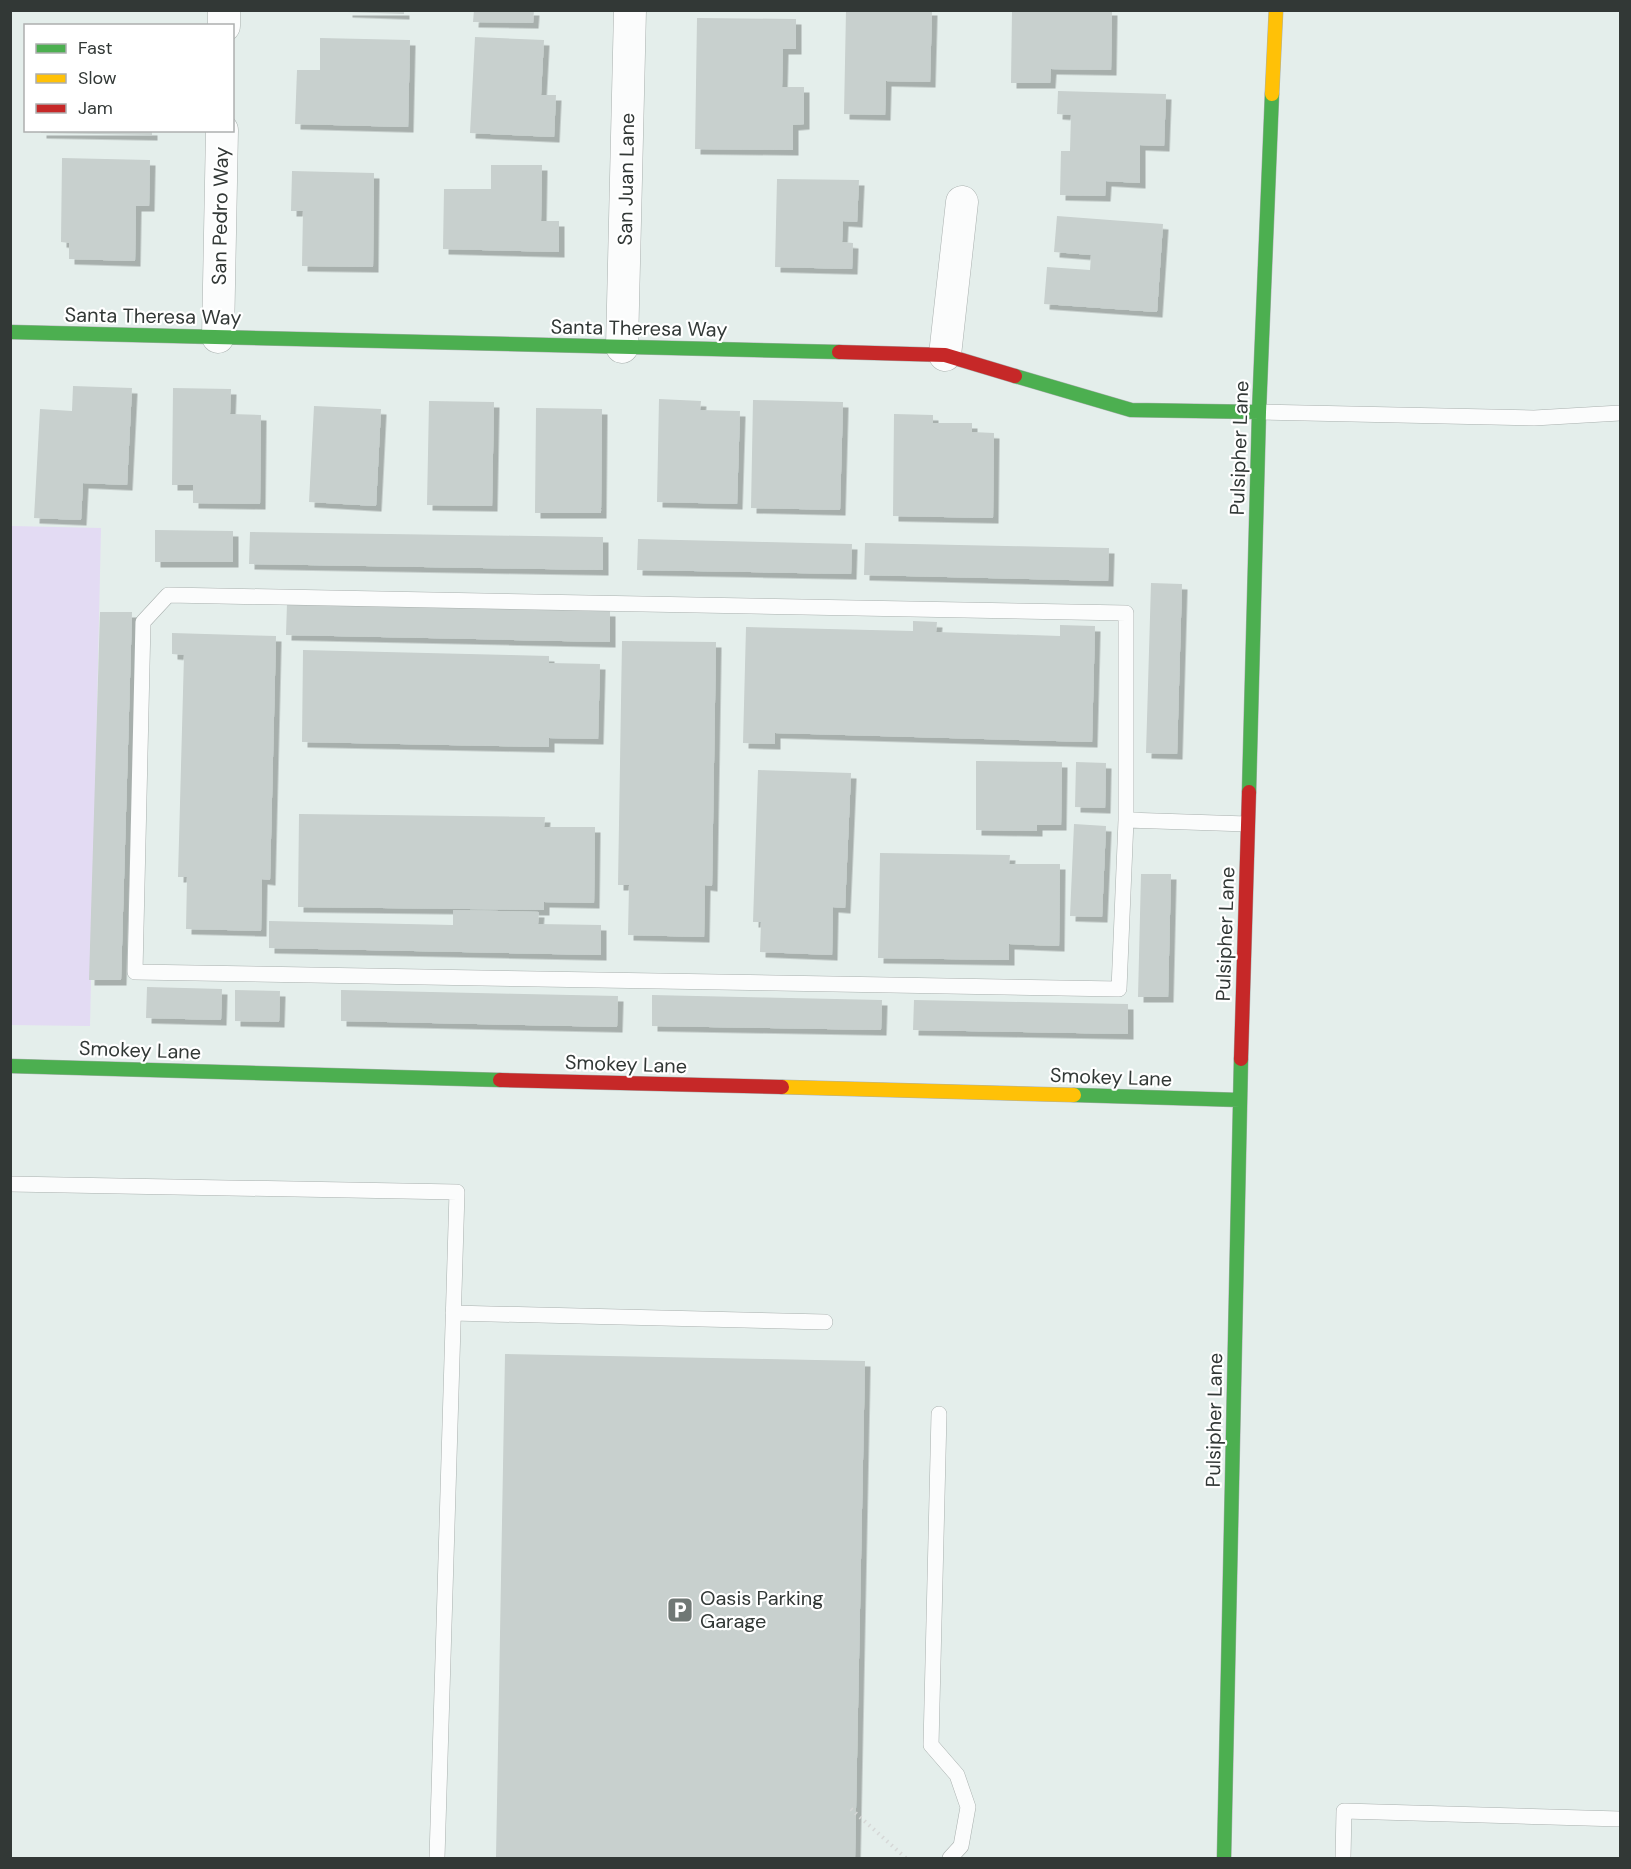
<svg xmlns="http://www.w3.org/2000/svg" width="1631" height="1869" font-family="'DM Sans',sans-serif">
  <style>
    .green { fill: #e3dbf3 }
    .building { fill: #c8d0ce; filter: url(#shadow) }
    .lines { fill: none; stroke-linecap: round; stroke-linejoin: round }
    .lane-casing { stroke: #a9b0ae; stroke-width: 16 }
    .street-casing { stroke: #a9b0ae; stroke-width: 33 }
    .fast-casing { stroke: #a9b0ae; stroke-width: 15 }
    .slow-casing { stroke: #a9b0ae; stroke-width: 15 }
    .jam-casing { stroke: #a9b0ae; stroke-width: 15 }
    .path { stroke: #d6d8d7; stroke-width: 4; stroke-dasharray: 1.5 4.5; stroke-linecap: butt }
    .lane { stroke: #fbfcfc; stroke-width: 15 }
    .street { stroke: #fbfcfc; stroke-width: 32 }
    .fast { stroke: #4caf50; stroke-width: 14 }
    .slow { stroke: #ffc107; stroke-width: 14 }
    .jam { stroke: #c62828; stroke-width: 14 }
    .labels { text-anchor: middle; stroke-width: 4.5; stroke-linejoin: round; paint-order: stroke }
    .street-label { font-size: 20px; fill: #323836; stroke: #fff }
    .poi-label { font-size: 20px; fill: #323836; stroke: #fff; text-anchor: start }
  </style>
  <defs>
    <filter id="shadow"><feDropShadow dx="5.5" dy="5.5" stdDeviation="0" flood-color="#0004"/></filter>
  </defs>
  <rect width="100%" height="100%" fill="#e4eeeb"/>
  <path class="green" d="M11,526L101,528L90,1026L11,1025Z"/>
  <path class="building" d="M347,10H404V14L347,12Z
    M474,10H534L533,23L473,22Z
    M846,10H932L930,82L886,81L885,115L844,114Z
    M1012,10H1112L1111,70L1051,69L1050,83H1011Z
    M697,18L796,19V49H783L782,87H804V124L793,125V150L695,149Z
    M475,37L544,40L541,95H556L554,137L470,133Z
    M320,38L410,40L408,127L295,124L297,70H320Z
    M1058,91L1166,94L1164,146L1140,145V183L1106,181L1105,196L1060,195L1061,151H1070L1071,115L1057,114Z
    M41,130H152V135L41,133Z
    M62,158L150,160L149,206H136L135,261L69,259V243L61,242Z
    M491,165H542L541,221H559V252L443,249L444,189H491Z
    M292,171L374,173L373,267L302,266L303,211H291Z
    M777,179L859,180L857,222L843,221L842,242L853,243L852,269L775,267Z
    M1057,216L1163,224L1157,312L1044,304L1047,267L1090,270L1091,255L1054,252Z
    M73,386L132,388L127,485L83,483L81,520L34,518L40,409L72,411Z
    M173,388L231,389L230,414L261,415L260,504L193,503V485H172Z
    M659,399L701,401L700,410L740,411L737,504L657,502Z
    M753,400L843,402L840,510L751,508Z
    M429,401L494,402L492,506L427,505Z
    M314,406L381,409L376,506L309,502Z
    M536,408L602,409L601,513H535Z
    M894,414L933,415V423H972V432L994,433L993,518L893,516Z
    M155,530L233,531V562H155Z
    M250,532L603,537V570L249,564Z
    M638,539L852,544L851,574L637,570Z
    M865,543L1109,548L1108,581L864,575Z
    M1151,583L1182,584L1177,754L1146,753Z
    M287,603L610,611V642L286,635Z
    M100,612H132L121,980H89Z
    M913,621L937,622L936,632L1060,636V625L1095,626L1092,742L775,733V744L743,743L746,627L913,631Z
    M172,633L276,636L270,880L262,879L261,931L186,929L187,877H178L184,655L172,654Z
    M622,641L716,642L712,886L705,885L704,937L628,935L629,885H618Z
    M303,650L549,656V663L600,664L598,739L549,738V747L302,742Z
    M976,761L1062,762L1061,825H1037V831L976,830Z
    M1076,762L1106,763L1105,808L1075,807Z
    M758,770L851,773L845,908L833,907L832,955L760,952L761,922H753Z
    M299,814L545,817L544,827H595L594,903L544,902V910L298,907Z
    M1074,824L1106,826L1102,917L1070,916Z
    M880,853L1010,855L1009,864H1060L1059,946L1009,944V960L878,958Z
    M1141,874H1171L1168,997H1138Z
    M453,910L539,912L538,924L601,925V955L269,948V921L453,925Z
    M147,987L222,989L221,1020L146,1018Z
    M235,990L280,991L279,1022L235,1021Z
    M341,990L618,996L617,1027L341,1021Z
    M652,995L882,1000L881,1030L652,1026Z
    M914,1000L1128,1004V1034L913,1030Z
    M505,1354L865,1361L855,1858H496Z"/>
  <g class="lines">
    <defs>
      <path id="lane" d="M1259,412L1534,418L1620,413
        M1126,820V613L168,595L143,622L135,972L1119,989L1126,820L1247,824
        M10,1184L457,1192L437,1858
        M453,1313L825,1322
        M939,1414L931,1745L957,1775L968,1807L961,1846L950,1858
        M1343,1858L1344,1811L1620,1819"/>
      <path id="street" d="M224,26V10
        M218,337L222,130
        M622,347L630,10
        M945,355L962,202"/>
      <path id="fast" d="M10,332L839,352
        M1015,376L1131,410L1259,412
        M1249,792L1259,412L1272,94
        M10,1066L500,1080
        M1074,1095L1240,1100
        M1224,1858L1241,1059"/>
      <path id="slow" d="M1272,94L1276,10
        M782,1087L1074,1095"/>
      <path id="jam" d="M839,352L945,355L1015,376
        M1241,1059L1249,792
        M500,1080L782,1087"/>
    </defs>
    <use href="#lane" class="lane-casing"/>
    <use href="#street" class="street-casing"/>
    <use href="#fast" class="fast-casing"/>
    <use href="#slow" class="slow-casing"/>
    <use href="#jam" class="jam-casing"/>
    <path class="path" d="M851,1809L906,1858"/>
    <use href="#lane" class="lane"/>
    <use href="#street" class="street"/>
    <use href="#fast" class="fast"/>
    <use href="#slow" class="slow"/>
    <use href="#jam" class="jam"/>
  </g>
  <defs>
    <symbol id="parking-square" viewBox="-11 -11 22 22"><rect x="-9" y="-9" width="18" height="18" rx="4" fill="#707875" stroke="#fff"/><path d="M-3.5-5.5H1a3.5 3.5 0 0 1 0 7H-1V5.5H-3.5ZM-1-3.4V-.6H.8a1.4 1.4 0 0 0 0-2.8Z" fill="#fff"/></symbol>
  </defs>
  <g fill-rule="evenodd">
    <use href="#parking-square" x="665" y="1595" width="30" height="30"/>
  </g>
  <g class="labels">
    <g class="street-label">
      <text transform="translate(626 179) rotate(-89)" y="7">San Juan Lane</text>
      <text transform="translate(220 216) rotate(-89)" y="7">San Pedro Way</text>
      <text transform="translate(153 316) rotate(1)" y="7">Santa Theresa Way</text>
      <text transform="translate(639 328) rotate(1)" y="7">Santa Theresa Way</text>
      <text transform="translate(1239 448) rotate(-88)" y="7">Pulsipher Lane</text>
      <text transform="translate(1225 934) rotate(-88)" y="7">Pulsipher Lane</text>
      <text transform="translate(140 1050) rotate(2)" y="7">Smokey Lane</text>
      <text transform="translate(626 1064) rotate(2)" y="7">Smokey Lane</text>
      <text transform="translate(1111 1077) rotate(2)" y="7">Smokey Lane</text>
      <text transform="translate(1214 1420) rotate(-89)" y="7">Pulsipher Lane</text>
    </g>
    <g class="poi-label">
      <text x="700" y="1605">Oasis Parking<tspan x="700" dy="23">Garage</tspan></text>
    </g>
  </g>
  <rect width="1631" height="1869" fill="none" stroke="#323836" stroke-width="24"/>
  <rect x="24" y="24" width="210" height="108" fill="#ffffff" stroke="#adafaf" stroke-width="1.5"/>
  <rect x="36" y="44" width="30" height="9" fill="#4caf50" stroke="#adafaf" stroke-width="1.5"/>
  <text x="78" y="54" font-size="18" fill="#323836">Fast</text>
  <rect x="36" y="74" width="30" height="9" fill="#ffc107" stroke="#adafaf" stroke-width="1.5"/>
  <text x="78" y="84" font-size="18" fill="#323836">Slow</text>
  <rect x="36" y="104" width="30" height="9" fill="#c62828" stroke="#adafaf" stroke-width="1.5"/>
  <text x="78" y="114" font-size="18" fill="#323836">Jam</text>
</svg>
